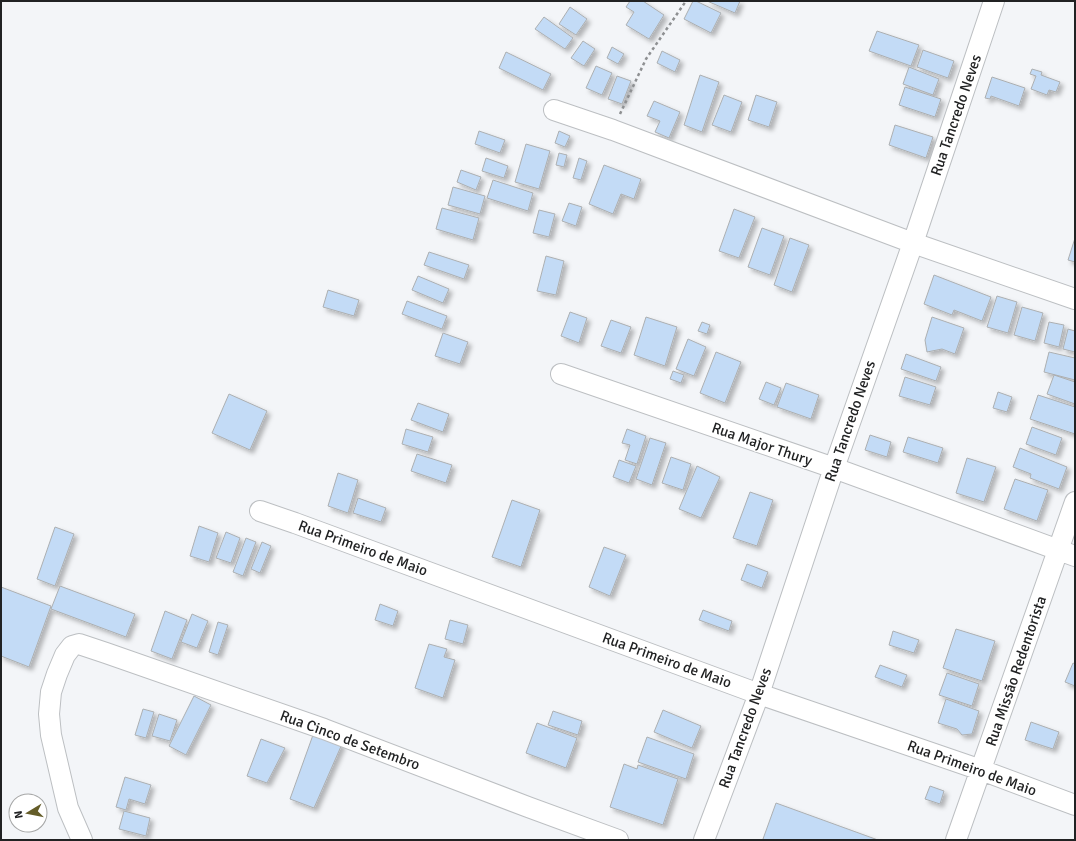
<svg xmlns="http://www.w3.org/2000/svg" width="1076" height="841" font-family="Signika,sans-serif">
  <style>
    .building { fill: #c3dbf6; stroke: #acafb1; filter: url(#shadow) }
    .lines { fill: none; stroke-linecap: round; stroke-linejoin: round }
    .street-casing { stroke: #bcbfc2; stroke-width: 22 }
    .path { stroke: #8e9092; stroke-width: 2.5; stroke-dasharray: 3 3; stroke-linecap: butt }
    .street { stroke: #fff; stroke-width: 20 }
    .labels { text-anchor: middle; stroke-width: 3; stroke-linejoin: round; paint-order: stroke }
    .street-label { font-size: 15px; fill: #212223; stroke: #fff }
  </style>
  <defs>
    <filter id="shadow"><feDropShadow dx="3.5" dy="3.5" stdDeviation="2" flood-color="#0004"/></filter>
  </defs>
  <rect width="100%" height="100%" fill="#f3f5f8"/>
  <path class="building" d="M630,1H643L664,15L649,39L626,25L634,12L626,7Z
    M693,1H696L721,13L711,33L684,19Z
    M707,1H740L735,13Z
    M570,7L587,19L576,35L559,24Z
    M544,17L573,38L565,49L535,29Z
    M877,31L919,45L911,66L869,51Z
    M583,41L595,49L584,66L571,58Z
    M612,47L624,54L618,64L607,58Z
    M923,50L954,61L948,78L917,67Z
    M662,51L680,60L675,72L657,63Z
    M506,52L551,74L543,90L499,68Z
    M596,66L612,73L602,95L586,88Z
    M909,67L939,79L933,95L903,84Z
    M1032,69L1042,72L1041,75L1060,82L1056,92L1049,90L1047,95L1031,89L1036,76L1030,74Z
    M700,75L719,82L702,132L684,125Z
    M617,76L631,81L622,104L608,99Z
    M992,77L1025,88L1019,106L991,96L990,99L985,98Z
    M905,87L941,99L935,117L899,105Z
    M724,95L742,102L731,132L712,125Z
    M756,95L777,102L769,127L748,120Z
    M654,101L680,112L669,138L655,132L660,121L647,116Z
    M895,125L933,137L926,158L889,145Z
    M479,131L505,140L500,153L475,144Z
    M559,131L570,136L565,147L555,143Z
    M526,144L550,151L539,189L515,182Z
    M559,153L567,155L564,167L556,165Z
    M486,158L508,166L504,178L482,171Z
    M579,158L587,161L581,180L573,178Z
    M604,165L641,179L634,199L621,194L613,214L589,204Z
    M461,170L481,177L476,190L457,182Z
    M493,180L533,193L528,211L487,198Z
    M453,187L485,196L480,214L448,205Z
    M569,203L582,207L576,226L562,221Z
    M442,208L479,218L473,240L436,229Z
    M734,209L755,217L739,258L719,251Z
    M539,210L555,214L549,237L533,233Z
    M762,228L784,236L770,275L748,267Z
    M790,238L809,245L792,292L774,285Z
    M1075,238V262L1068,260Z
    M429,252L469,265L464,279L424,265Z
    M546,256L564,261L556,295L537,291Z
    M934,275L991,297L982,321L954,310L952,315L924,304Z
    M418,276L449,289L443,303L412,290Z
    M328,290L359,300L354,316L323,307Z
    M997,296L1017,302L1008,333L987,327Z
    M407,301L447,316L442,329L402,314Z
    M1022,307L1043,313L1035,341L1014,335Z
    M570,312L587,318L579,343L561,336Z
    M646,317L677,327L665,366L634,355Z
    M932,317L964,328L955,354L942,349L927,352L925,340Z
    M611,320L631,327L621,353L601,346Z
    M702,322L710,325L707,334L698,331Z
    M1049,322L1064,325L1059,347L1044,343Z
    M1068,329L1075,331V352L1063,349Z
    M443,333L468,342L460,364L435,356Z
    M688,339L706,347L694,376L676,369Z
    M716,352L741,362L725,403L700,393Z
    M1049,352L1075,358V380L1044,372Z
    M906,354L941,367L936,381L901,369Z
    M673,371L684,375L681,383L670,379Z
    M1054,375L1075,382V404L1047,394Z
    M905,377L936,387L930,405L899,396Z
    M766,382L781,388L774,405L759,399Z
    M786,383L819,395L811,419L777,407Z
    M998,392L1012,397L1007,412L993,408Z
    M229,394L267,411L250,450L212,433Z
    M1038,395L1075,407V434L1030,419Z
    M418,403L449,414L443,432L411,420Z
    M1032,427L1062,438L1056,455L1026,444Z
    M406,429L433,437L428,452L402,444Z
    M627,429L646,436L637,464L625,460L630,445L622,443Z
    M870,435L891,442L887,457L865,450Z
    M908,437L943,448L938,463L903,452Z
    M650,438L666,443L652,485L636,479Z
    M1020,448L1067,467L1059,489L1030,478L1031,474L1013,467Z
    M417,454L452,465L446,483L411,471Z
    M671,457L691,464L683,490L662,483Z
    M967,458L996,467L984,502L956,493Z
    M619,460L636,466L629,483L613,477Z
    M697,466L720,477L701,518L679,509Z
    M338,473L358,480L348,513L328,506Z
    M1015,479L1048,490L1037,521L1004,509Z
    M750,492L773,500L757,546L733,538Z
    M358,498L386,508L381,522L353,513Z
    M512,500L540,510L521,567L492,557Z
    M199,526L218,533L209,562L190,556Z
    M55,527L74,534L55,586L37,579Z
    M226,532L240,538L231,563L216,558Z
    M246,538L256,542L243,576L233,572Z
    M262,542L271,546L260,573L251,569Z
    M604,547L626,555L610,596L589,587Z
    M747,564L768,572L762,588L741,580Z
    M60,586L135,614L126,637L51,609Z
    M1,587L51,606L29,667L1,656Z
    M380,604L398,611L393,626L375,620Z
    M703,610L732,621L729,631L699,620Z
    M165,611L187,620L172,659L151,651Z
    M192,614L208,621L197,648L181,642Z
    M450,620L468,625L463,644L445,639Z
    M218,622L228,625L218,655L209,652Z
    M956,629L995,641L982,681L943,668Z
    M893,631L919,640L914,653L889,645Z
    M429,644L447,649L444,657L455,660L443,698L415,688Z
    M1073,663L1075,664V686L1065,682Z
    M880,665L907,675L902,687L875,677Z
    M947,673L979,684L972,706L939,695Z
    M194,696L211,705L186,755L169,746Z
    M946,699L979,711L972,734L962,735L957,729L938,723Z
    M143,709L154,712L146,738L135,735Z
    M663,710L701,726L692,748L654,732Z
    M553,711L582,721L578,735L548,725Z
    M159,714L177,720L170,741L152,736Z
    M1031,722L1059,732L1053,749L1025,740Z
    M537,723L577,738L566,768L526,753Z
    M313,735L342,744L314,808L290,799Z
    M647,737L694,754L686,779L638,762Z
    M261,739L285,748L267,783L247,776Z
    M624,764L637,769L638,765L678,779L663,825L610,807Z
    M125,777L151,785L145,804L129,799L126,810L116,807Z
    M930,786L944,791L940,804L925,799Z
    M776,803L878,840H766L763,839Z
    M124,811L150,818L146,836L119,829Z"/>
  <g class="lines">
    <defs>
      <path id="street" d="M554,110L613,130L913,243L1075,299
        M561,374L834,468L1075,556
        M260,511L295,523L759,694L981,770L1075,805
        M82,840L68,808L51,735L49,714L51,692L57,674L65,655L72,646L79,644L106,653L324,729L528,807L618,840
        M704,840L759,694L834,468L913,243L994,1
        M956,840L1075,502"/>
    </defs>
    <use href="#street" class="street-casing"/>
    <path class="path" d="M620,114L646,59L686,1"/>
    <use href="#street" class="street"/>
  </g>
  <g class="labels">
    <g class="street-label">
      <text transform="translate(956 115) rotate(-71)" y="5">Rua Tancredo Neves</text>
      <text transform="translate(850 421) rotate(-71)" y="5">Rua Tancredo Neves</text>
      <text transform="translate(762 444) rotate(19)" y="5">Rua Major Thury</text>
      <text transform="translate(363 548) rotate(20)" y="5">Rua Primeiro de Maio</text>
      <text transform="translate(667 660) rotate(20)" y="5">Rua Primeiro de Maio</text>
      <text transform="translate(1016 671) rotate(-71)" y="5">Rua Missão Redentorista</text>
      <text transform="translate(745 728) rotate(-70)" y="5">Rua Tancredo Neves</text>
      <text transform="translate(350 740) rotate(20)" y="5">Rua Cinco de Setembro</text>
      <text transform="translate(972 768) rotate(20)" y="5">Rua Primeiro de Maio</text>
    </g>
  </g>
  <rect width="1076" height="841" fill="none" stroke="#212223" stroke-width="4"/>
  <g transform="translate(28 813) rotate(260)"><circle r="19" fill="#ffffff" stroke="#a6a7a7"/>
  <path d="M0-3L7 15L0 10L-7 15Z" fill="#645c28"/>
  <text y="-6" font-size="11" font-weight="bold" text-anchor="middle" fill="#212223">N</text>
  </g>
</svg>
